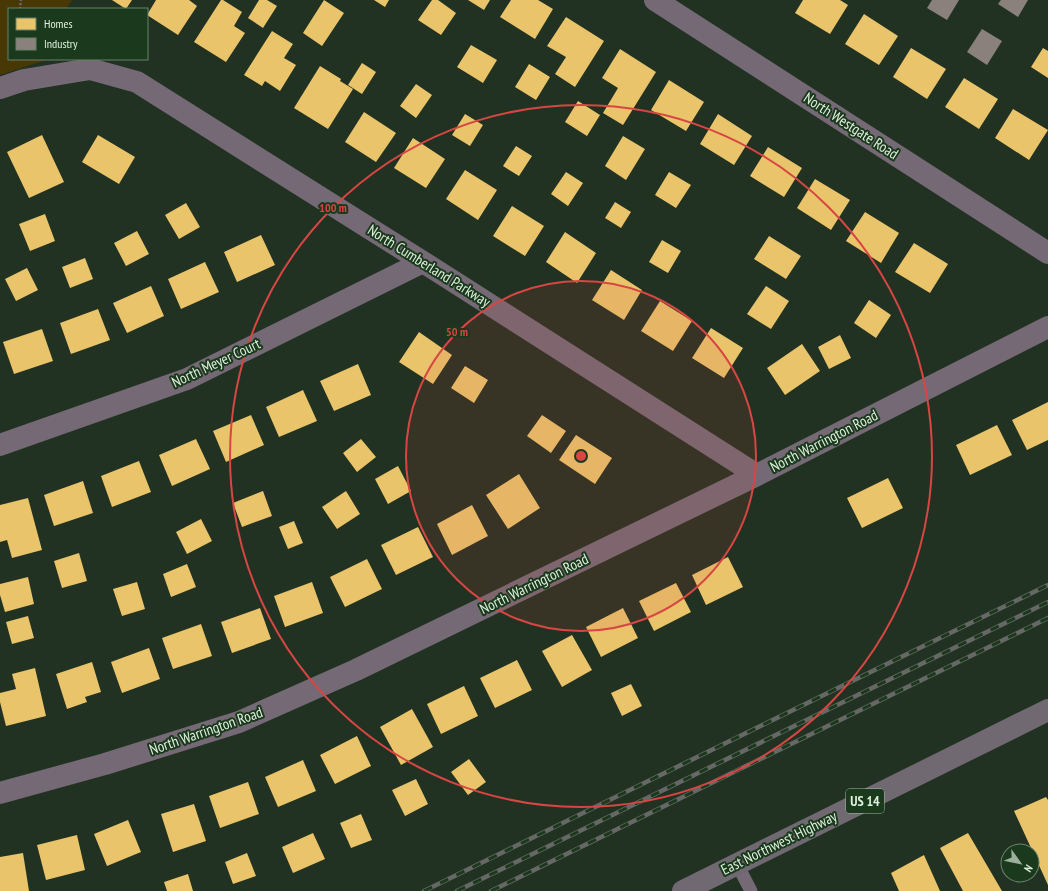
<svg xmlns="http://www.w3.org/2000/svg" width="1048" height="891" font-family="'PT Sans Narrow',sans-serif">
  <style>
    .green { fill: #483805 }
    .homes { fill: #e9c46a }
    .industry { fill: #8a817c }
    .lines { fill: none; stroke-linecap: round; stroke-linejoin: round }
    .path { stroke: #6c6a6d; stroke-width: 2.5; stroke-dasharray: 2 2; stroke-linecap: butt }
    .lane { stroke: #746974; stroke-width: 13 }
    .street { stroke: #746974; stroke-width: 22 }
    .primary { stroke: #716972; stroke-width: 22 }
    .rail-casing { stroke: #666866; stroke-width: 4.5 }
    .rail { stroke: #1b391c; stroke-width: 3; stroke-dasharray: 9; stroke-linecap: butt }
    .ring { fill: none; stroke: #d74643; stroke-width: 2 }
    .labels { text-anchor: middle; stroke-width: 4; stroke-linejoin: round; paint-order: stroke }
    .shield { fill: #1b391c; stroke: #a4b9a4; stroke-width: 1 }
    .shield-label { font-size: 14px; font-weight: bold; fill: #def0de }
    .street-label { font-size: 15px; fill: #def0de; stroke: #1b391c }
    .centre { fill: #d74643; stroke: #1b391c; stroke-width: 2 }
    .ring-label { font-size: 12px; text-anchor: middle; font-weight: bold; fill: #d74643; stroke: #1b391c; stroke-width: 4; stroke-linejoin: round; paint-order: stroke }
  </style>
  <rect width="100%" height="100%" fill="#223222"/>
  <path class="green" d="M0,0H72L66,9H9V59H49L0,75Z"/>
  <path class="homes" d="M112,0H132L126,9Z
    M156,0H189L197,6L178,35L147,15Z
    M221,0H223L242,12L234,26L245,33L226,62L194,42Z
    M259,0H267L277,6L263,28L248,18Z
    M324,0L344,13L322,46L303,33Z
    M374,0H389L385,7Z
    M432,0H438L456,13L441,35L418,20Z
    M468,0H490L484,10Z
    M511,0H538L553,9L535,39L500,17Z
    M803,0H840L848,5L830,34L795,13Z
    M864,14L898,36L879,65L845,44Z
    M566,17L604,41L575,87L555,74L566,57L547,46Z
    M272,31L293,44L284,58L296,65L280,91L265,81L262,86L244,75Z
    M471,45L497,60L483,83L457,67Z
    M911,48L946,69L927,99L893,77Z
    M1043,48L1048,51V78L1031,67Z
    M620,49L656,72L623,125L603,113L618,88L602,78Z
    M362,63L376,72L362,94L348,85Z
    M529,64L550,77L536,100L515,87Z
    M320,66L341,79L340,81L353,89L328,129L294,108Z
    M964,78L998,99L979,129L945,107Z
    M669,80L704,102L686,131L651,110Z
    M416,84L432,95L416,118L400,106Z
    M578,101L600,115L587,136L565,122Z
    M1013,109L1048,130L1029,160L995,138Z
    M364,112L396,133L376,162L345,142Z
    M465,114L483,125L470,146L452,135Z
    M718,114L752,136L734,165L700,144Z
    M42,135L64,182L29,198L7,152Z
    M98,135L135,157L119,184L82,162Z
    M623,136L645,149L626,180L605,166Z
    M413,138L445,159L426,188L394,168Z
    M516,146L532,156L519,176L503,166Z
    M768,147L802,168L784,197L750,176Z
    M465,170L497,190L478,220L446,199Z
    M566,172L583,183L568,206L551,194Z
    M669,172L691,185L676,208L655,195Z
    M815,179L850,200L831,230L797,208Z
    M615,202L631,212L621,228L605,218Z
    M186,203L200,227L179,239L165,215Z
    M512,206L544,226L525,256L493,236Z
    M865,212L899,233L881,263L846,241Z
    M45,214L55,241L30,251L19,224Z
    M137,231L149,254L126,266L114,243Z
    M565,232L596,253L577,283L546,262Z
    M261,235L275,265L237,282L224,252Z
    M769,236L801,256L786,279L754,259Z
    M662,240L681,251L668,273L649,262Z
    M914,243L948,264L930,293L895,272Z
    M85,258L93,279L70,288L62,267Z
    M205,262L219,292L181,309L168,279Z
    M27,268L38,290L16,301L5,279Z
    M611,270L642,290L624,320L592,300Z
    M151,286L164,316L127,333L113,303Z
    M766,286L789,301L771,329L747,314Z
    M869,300L891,315L876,338L854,323Z
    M660,301L692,321L673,351L641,331Z
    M98,309L110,340L71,354L60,323Z
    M711,328L743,348L724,378L692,358Z
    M42,329L53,361L14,374L3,342Z
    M419,332L452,355L433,384L399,362Z
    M840,335L851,358L829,369L818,347Z
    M802,344L820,371L785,395L767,368Z
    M358,364L371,395L334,411L320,381Z
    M465,366L488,380L474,403L451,388Z
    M303,390L317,421L279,437L266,407Z
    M1048,402V440L1027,450L1012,420Z
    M251,415L264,445L226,462L213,431Z
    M542,415L566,431L551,453L527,436Z
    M997,425L1012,455L970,475L956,445Z
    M576,435L612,458L595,484L559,460Z
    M196,439L210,469L172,486L159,455Z
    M361,439L376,457L357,472L343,453Z
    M139,461L151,492L112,507L101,476Z
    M398,466L411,491L388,504L375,479Z
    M519,474L540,508L508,529L486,495Z
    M888,478L903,508L862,528L847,498Z
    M83,481L93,513L54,526L44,495Z
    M263,491L272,516L242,527L233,503Z
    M346,491L360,514L337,529L322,507Z
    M28,498L42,550L12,558L7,540L0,542V505Z
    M472,505L488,536L452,555L437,524Z
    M201,519L212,541L187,554L176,532Z
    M294,521L303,543L288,549L279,527Z
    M418,527L433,557L396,575L381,545Z
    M79,553L87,581L62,588L54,561Z
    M728,557L743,587L706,605L692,575Z
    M367,559L382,589L345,607L330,577Z
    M187,564L196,587L171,597L163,574Z
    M28,577L34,604L5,612L0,595V584Z
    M137,582L145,609L122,616L113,589Z
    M312,582L323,613L285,627L274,596Z
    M676,583L691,612L654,631L639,601Z
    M260,608L271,639L232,653L221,622Z
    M623,608L638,638L601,657L586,627Z
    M28,616L34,638L12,644L6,622Z
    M201,624L212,656L173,669L162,638Z
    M572,635L592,670L562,687L542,651Z
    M149,648L160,679L122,693L111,662Z
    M517,660L532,690L495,708L480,678Z
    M92,662L101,692L85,697L87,702L67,709L56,674Z
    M35,668L46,716L6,726L0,702V693L16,689L12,674Z
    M631,684L642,706L622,716L611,693Z
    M464,686L478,716L441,734L427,704Z
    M412,709L433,747L401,765L380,727Z
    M357,736L371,766L335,784L320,755Z
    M469,759L486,782L468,795L451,772Z
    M303,760L316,791L278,807L265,777Z
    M416,779L428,804L405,816L392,790Z
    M248,782L259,814L220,828L209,796Z
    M1046,797L1048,800V885L1014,811Z
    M194,804L206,841L173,852L161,814Z
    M361,814L372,840L351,848L340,823Z
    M128,820L141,852L107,866L94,834Z
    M313,833L325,859L293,873L282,847Z
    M968,833L1002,891H963L940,848Z
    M77,835L85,870L46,880L37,845Z
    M23,853L29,891H0V857Z
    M247,853L256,876L233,884L225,862Z
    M924,855L940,891H899L891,873Z
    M188,874L193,891H167L164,882Z"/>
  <path class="industry" d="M932,0H959L947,20L927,8Z
    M1001,0H1028L1018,17L998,4Z
    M982,29L1002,41L987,65L967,52Z"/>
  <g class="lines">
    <path class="path" d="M20,9L21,0"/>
    <path class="lane" d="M737,864L751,891"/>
    <path class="street" d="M655,0L1048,253
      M0,88L24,80L90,69L137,82L423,262L757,475
      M0,445L187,379L423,262
      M0,793L105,764L239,722L356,670L757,475L1048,327"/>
    <path class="primary" d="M683,891L1048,710"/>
    <defs>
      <path id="rail" d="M424,891L1048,585
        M457,891L1048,602
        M491,891L1048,618"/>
    </defs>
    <use href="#rail" class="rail-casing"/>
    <use href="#rail" class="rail"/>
  </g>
  <circle cx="581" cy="456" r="175" fill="#d74643" fill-opacity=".12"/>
  <g class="ring">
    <circle cx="581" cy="456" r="175"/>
    <circle cx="581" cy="456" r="351"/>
  </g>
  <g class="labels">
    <rect class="shield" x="846" y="789" width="38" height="24" rx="3"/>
    <g class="shield-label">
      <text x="865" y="806">US 14</text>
    </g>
    <g class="street-label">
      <text transform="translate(851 126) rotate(33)" y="5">North Westgate Road</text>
      <text transform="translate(429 266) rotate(32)" y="5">North Cumberland Parkway</text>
      <text transform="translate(216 363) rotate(-25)" y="5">North Meyer Court</text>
      <text transform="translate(824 441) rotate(-27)" y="5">North Warrington Road</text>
      <text transform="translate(534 584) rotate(-26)" y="5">North Warrington Road</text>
      <text transform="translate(206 731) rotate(-19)" y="5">North Warrington Road</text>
      <text transform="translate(779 843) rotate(-26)" y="5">East Northwest Highway</text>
    </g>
  </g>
  <circle cx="581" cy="456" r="6" class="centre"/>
  <g class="ring-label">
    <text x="333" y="212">100 m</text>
    <text x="457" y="336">50 m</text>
  </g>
  <rect x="8" y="8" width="140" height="52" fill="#1b391c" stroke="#69826a"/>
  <rect x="16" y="18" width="20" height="12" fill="#e9c46a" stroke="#69826a"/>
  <text x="44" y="28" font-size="12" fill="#def0de">Homes</text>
  <rect x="16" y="38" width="20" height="12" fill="#8a817c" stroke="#69826a"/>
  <text x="44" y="48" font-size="12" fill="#def0de">Industry</text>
  <g transform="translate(1020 863) rotate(123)"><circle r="19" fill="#1b391c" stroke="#69826a"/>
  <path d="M0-3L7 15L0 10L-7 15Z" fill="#9cae9c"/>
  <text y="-6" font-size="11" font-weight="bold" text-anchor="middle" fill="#def0de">N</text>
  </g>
</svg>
